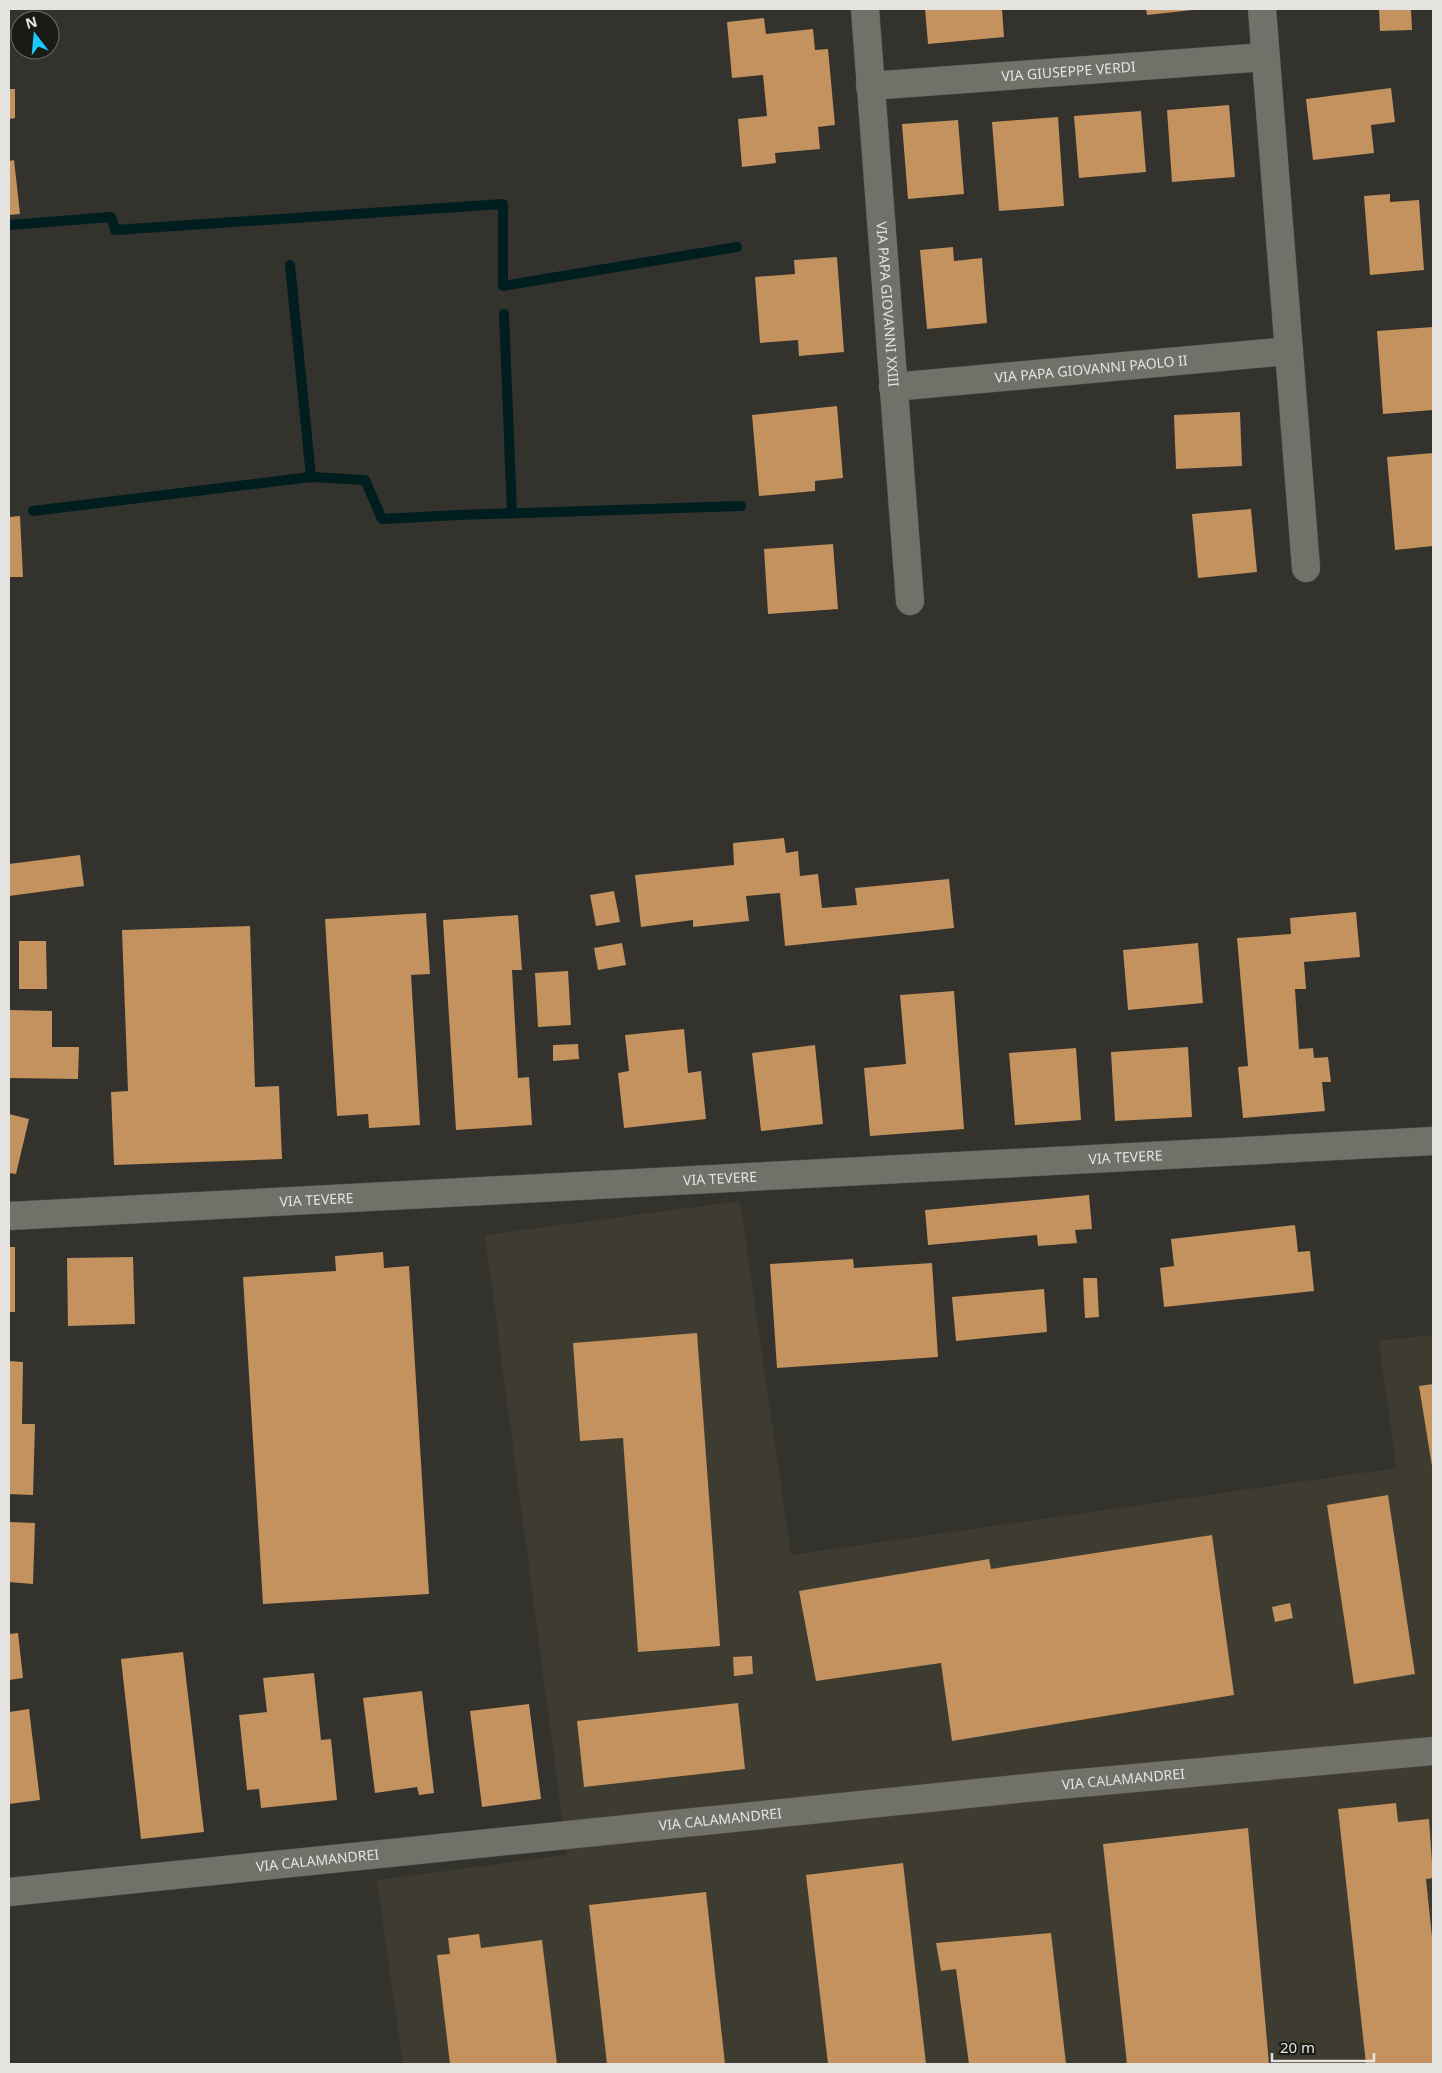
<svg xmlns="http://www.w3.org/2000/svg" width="1442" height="2073" font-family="'Noto Sans',sans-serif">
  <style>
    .built { fill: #3e3c30 }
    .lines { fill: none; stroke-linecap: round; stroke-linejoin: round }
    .stream { stroke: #001e1f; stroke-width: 10 }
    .building { fill: #c3925f }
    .minor-casing { stroke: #4f4e4a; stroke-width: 29 }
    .minor { stroke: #717069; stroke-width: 28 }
    .labels { text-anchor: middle; stroke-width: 5; stroke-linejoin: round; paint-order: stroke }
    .street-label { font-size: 14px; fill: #e4e3df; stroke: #1a1a17 }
  </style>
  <rect width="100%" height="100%" fill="#33322c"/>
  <path class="built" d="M740,1201L791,1555L1396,1468L1379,1341L1433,1335V2064H403L377,1880L567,1855L485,1235Z"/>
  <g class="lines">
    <path class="stream" d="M9,225L111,217L115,230L503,204V286L737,247
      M290,265L311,477
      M504,314L512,513
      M33,511L311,477L365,480L382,519L458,515L741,506"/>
  </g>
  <path class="building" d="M925,9H1002L1004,37L928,44Z
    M1146,9H1193V10L1147,15Z
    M1379,9H1411L1412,30L1380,31Z
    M764,18L766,34L813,29L815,50L828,49L835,125L818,127L820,149L775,153L776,163L742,167L738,119L767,116L763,75L732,78L727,22Z
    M1391,88L1395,122L1371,125L1374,153L1313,160L1306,99Z
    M9,89H15V118L9,119Z
    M1229,105L1235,177L1172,182L1167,110Z
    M1141,111L1146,172L1079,178L1074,116Z
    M1058,117L1064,206L999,211L992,122Z
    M958,120L964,194L908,199L902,124Z
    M14,160L20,214L9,215V161Z
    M1390,194V202L1419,200L1424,270L1370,275L1364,196Z
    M953,247L954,261L982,258L987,323L927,329L920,250Z
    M837,257L844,352L799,356L798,340L760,343L755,277L795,274L794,260Z
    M1433,327V410L1383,414L1377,331Z
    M837,406L843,478L815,481V491L759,496L752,415Z
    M1240,412L1242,466L1176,469L1174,415Z
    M1433,453V546L1395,550L1387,457Z
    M1251,509L1257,572L1198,578L1192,514Z
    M20,516L23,577H9V517Z
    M833,544L838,609L768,614L764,549Z
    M784,838L786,853L798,851L800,876L818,874L822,908L857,905L855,888L949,879L954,928L785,946L780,893L746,896L749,921L693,927V920L641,927L635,875L734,865L733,843Z
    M80,855L84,886L9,896V864Z
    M614,891L620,922L596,926L590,895Z
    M1356,912L1360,957L1304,962L1306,989H1295L1299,1049L1313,1048L1314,1058L1328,1057L1331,1082H1322L1325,1111L1243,1118L1238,1067L1248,1066L1237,938L1291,934L1290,918Z
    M426,913L430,974L411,975L420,1125L369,1128L368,1114L337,1116L325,919Z
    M518,915L522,970H512L518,1078L529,1077L532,1125L456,1130L443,920Z
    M250,926L255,1087L279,1086L282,1159L114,1165L111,1092L128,1091L122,930Z
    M19,941H46L47,989H19Z
    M622,943L626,965L598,970L594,948Z
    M1198,943L1203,1003L1128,1010L1123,950Z
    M568,971L571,1025L538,1027L535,973Z
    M954,991L964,1129L870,1136L864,1068L906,1064L900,995Z
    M9,1010L52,1011V1047H79L78,1079L9,1078Z
    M684,1029L688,1073L701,1071L706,1119L624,1128L618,1073L629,1071L625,1035Z
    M578,1044L579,1059L553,1061V1045Z
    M815,1045L823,1124L761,1131L752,1053Z
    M1188,1047L1192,1117L1115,1121L1111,1052Z
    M1076,1048L1081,1120L1015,1125L1009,1053Z
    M9,1114L29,1119L16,1174L9,1173Z
    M1089,1195L1092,1229L1075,1230L1077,1243L1038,1246L1037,1235L928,1245L925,1210Z
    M1295,1225L1298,1252L1310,1251L1314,1291L1164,1307L1160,1268L1174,1266L1171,1239Z
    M9,1247H15V1312H9Z
    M383,1252L384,1268L409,1266L429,1594L263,1604L243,1277L336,1271L335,1256Z
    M133,1257L135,1324L68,1326L67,1258Z
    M853,1259L854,1268L932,1263L938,1357L777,1368L770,1264Z
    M1083,1278H1097L1099,1317L1085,1318Z
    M1044,1289L1047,1332L956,1341L952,1297Z
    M697,1333L720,1646L638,1652L623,1438L580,1441L573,1343Z
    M9,1361L23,1362L22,1424H35L33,1495L9,1494Z
    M1433,1384V1466H1432L1419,1386Z
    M1388,1495L1415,1674L1354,1684L1327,1505Z
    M9,1522L35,1523L33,1584L9,1582Z
    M1212,1535L1234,1695L952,1741L941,1663L816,1681L799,1591L989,1559L991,1569Z
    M1290,1603L1293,1618L1275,1622L1272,1607Z
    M18,1633L23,1678L9,1680V1634Z
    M183,1652L204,1832L141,1839L121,1659Z
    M752,1656L753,1674L734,1676L733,1657Z
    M314,1673L321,1740L331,1739L337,1800L261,1808L259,1789L247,1790L239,1715L267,1712L263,1678Z
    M422,1691L434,1793L419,1795L417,1787L375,1793L363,1698Z
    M738,1703L745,1769L584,1787L577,1721Z
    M529,1704L541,1799L482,1807L470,1711Z
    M29,1709L40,1800L9,1804V1712Z
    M1396,1803L1398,1822L1429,1819L1433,1878L1426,1879L1433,1947V2064H1366L1338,1809Z
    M1248,1828L1269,2064H1127L1103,1844Z
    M903,1863L926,2064H828L806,1875Z
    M706,1892L725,2064H607L589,1905Z
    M1051,1933L1066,2064H969L956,1969L941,1971L936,1943Z
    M479,1934L481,1948L542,1940L557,2064H450L437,1955L450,1954L448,1938Z"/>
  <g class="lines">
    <defs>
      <g id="minor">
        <path id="s1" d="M865,9L910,601"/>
        <path d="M1262,9L1306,568"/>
        <path id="s2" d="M870,86L1265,57"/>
        <path id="s3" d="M893,387L1289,351"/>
        <path id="s4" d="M9,1216L1433,1141"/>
        <path id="s5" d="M9,1892L1036,1787L1433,1751"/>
      </g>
    </defs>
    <use href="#minor" class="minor-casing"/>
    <use href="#minor" class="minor"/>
  </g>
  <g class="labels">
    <g class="street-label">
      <text dy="5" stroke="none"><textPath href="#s2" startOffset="199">VIA GIUSEPPE VERDI</textPath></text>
      <text dy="5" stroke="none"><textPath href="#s1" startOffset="296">VIA PAPA GIOVANNI XXIII</textPath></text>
      <text dy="5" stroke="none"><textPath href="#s3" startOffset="199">VIA PAPA GIOVANNI PAOLO II</textPath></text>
      <text dy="5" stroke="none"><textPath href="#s4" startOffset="1118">VIA TEVERE</textPath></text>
      <text dy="5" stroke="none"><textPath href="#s4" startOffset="712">VIA TEVERE</textPath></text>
      <text dy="5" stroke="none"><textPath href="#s4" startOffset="308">VIA TEVERE</textPath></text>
      <text dy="5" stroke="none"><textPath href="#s5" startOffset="1120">VIA CALAMANDREI</textPath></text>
      <text dy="5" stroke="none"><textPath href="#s5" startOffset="715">VIA CALAMANDREI</textPath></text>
      <text dy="5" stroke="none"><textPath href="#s5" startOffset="310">VIA CALAMANDREI</textPath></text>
    </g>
  </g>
  <rect width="1442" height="2073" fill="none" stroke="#e4e3df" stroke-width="20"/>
  <g transform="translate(35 35) rotate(344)"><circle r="24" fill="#1a1a17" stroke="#6b6a67"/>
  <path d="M0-4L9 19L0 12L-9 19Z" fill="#1cc9fc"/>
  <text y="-8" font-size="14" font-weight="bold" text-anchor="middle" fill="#e4e3df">N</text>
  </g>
  <path d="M1272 2053v8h102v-8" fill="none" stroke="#e4e3df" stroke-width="2.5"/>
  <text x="1280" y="2053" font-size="15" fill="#e4e3df" stroke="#1a1a17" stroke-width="4" paint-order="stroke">20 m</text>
</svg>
